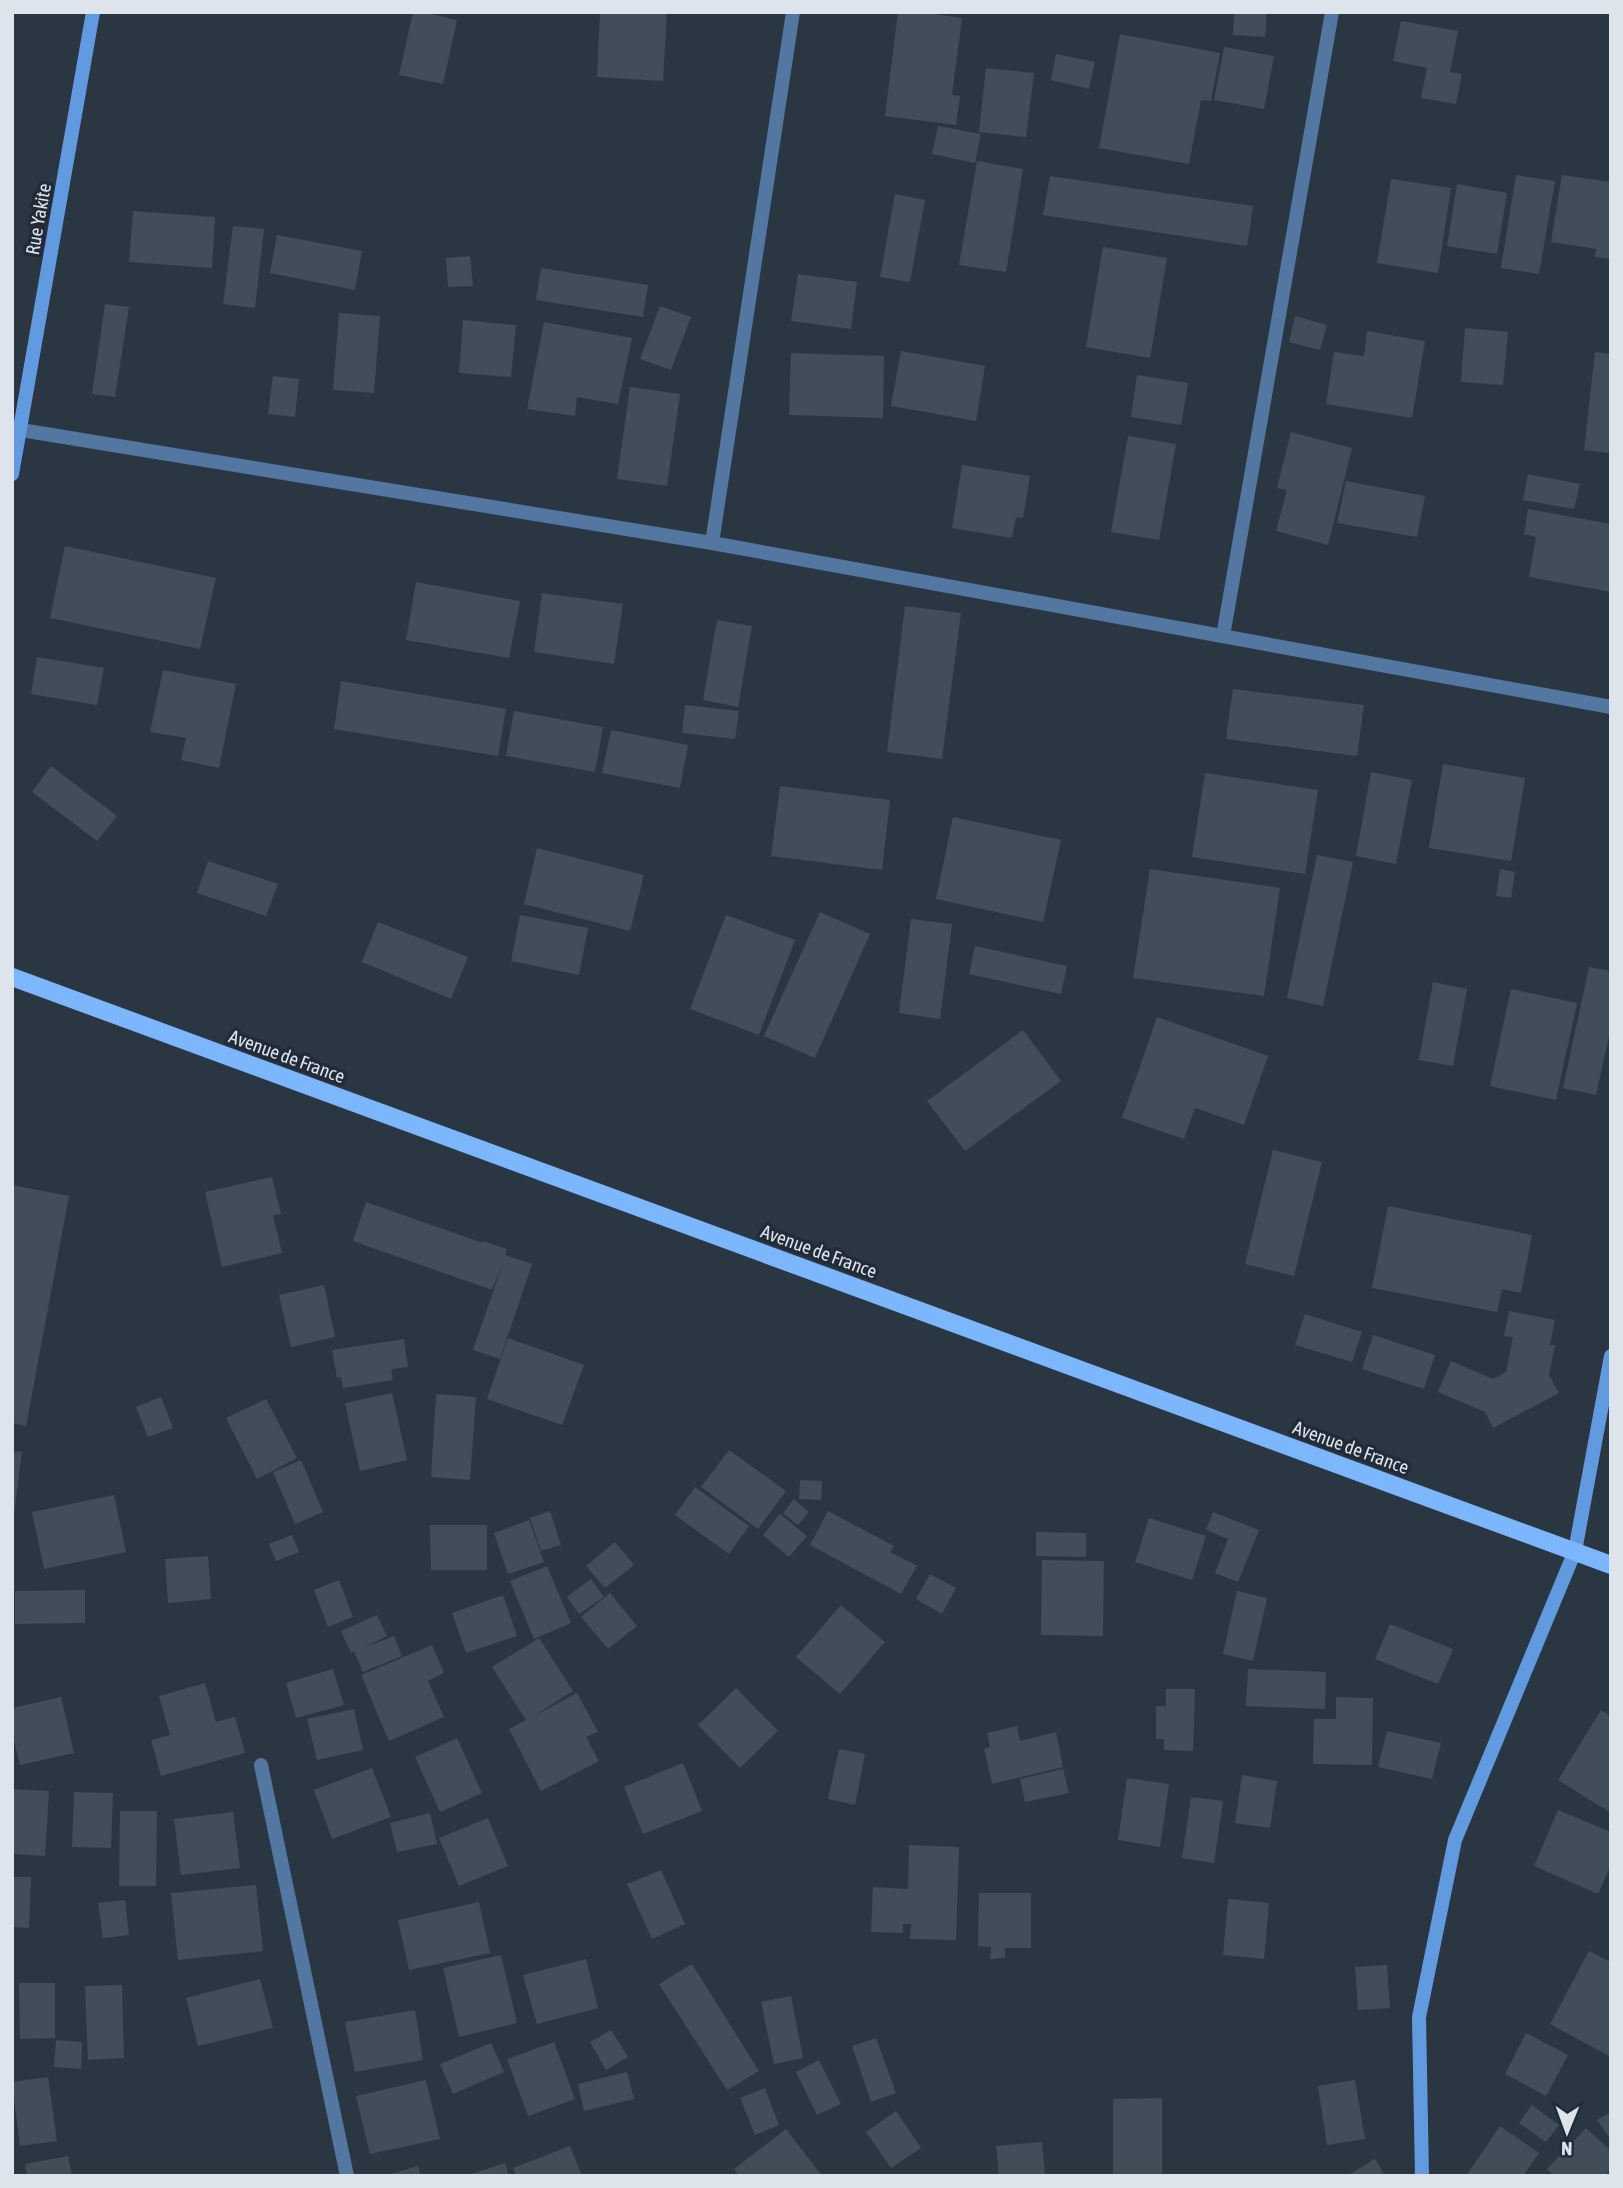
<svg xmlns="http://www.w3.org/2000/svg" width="1623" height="2188" font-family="'Asap Condensed',sans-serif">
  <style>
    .building { fill: #424d5a }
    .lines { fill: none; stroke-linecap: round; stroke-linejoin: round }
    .lane { stroke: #5377a1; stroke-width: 14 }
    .street { stroke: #5377a1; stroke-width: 14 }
    .secondary { stroke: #629adf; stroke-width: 14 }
    .primary { stroke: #7cb6fc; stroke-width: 18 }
    .labels { text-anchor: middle; stroke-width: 7; stroke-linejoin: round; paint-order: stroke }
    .street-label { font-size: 19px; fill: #dde4ec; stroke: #222c38 }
  </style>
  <rect width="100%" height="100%" fill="#2b3643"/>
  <path class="building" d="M413,12H423L457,20L443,84L399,75Z
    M600,12H667L663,81L597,77Z
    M898,12H922L962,18L952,95L960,96L956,125L885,116Z
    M1234,12H1267L1265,37L1233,35Z
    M1401,21L1458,31L1450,72L1462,74L1456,104L1421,98L1427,68L1393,61Z
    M1120,34L1220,53L1211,101L1201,100L1189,164L1099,148Z
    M1224,47L1274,56L1264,109L1214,100Z
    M1056,54L1095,62L1089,89L1051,80Z
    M986,68L1034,73L1026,137L979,132Z
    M938,126L981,134L975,163L932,154Z
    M977,161L1023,169L1006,272L959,265Z
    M1516,175L1555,181L1539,274L1501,268Z
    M1562,175L1611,182V259L1595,257L1596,249L1551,242Z
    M1050,176L1253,206L1247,246L1043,215Z
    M1391,179L1451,188L1438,273L1377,263Z
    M1457,184L1507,193L1497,254L1447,246Z
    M895,194L925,200L910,282L880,277Z
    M133,211L215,217L212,268L129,262Z
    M233,226L264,229L255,308L223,304Z
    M277,235L362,251L355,290L270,273Z
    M1103,247L1167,258L1150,358L1086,347Z
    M470,256L473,286L448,287L446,258Z
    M541,268L648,285L643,317L536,300Z
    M798,274L857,282L851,329L791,321Z
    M105,304L129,307L115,397L92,394Z
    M660,306L691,317L671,370L640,359Z
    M339,313L380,316L374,393L333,390Z
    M1295,316L1327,325L1320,350L1289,342Z
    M463,320L516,325L511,377L459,373Z
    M544,322L632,338L618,404L577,397L575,416L527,409Z
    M1465,328L1508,332L1503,385L1461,382Z
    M1367,331L1425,341L1412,418L1326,404L1334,352L1364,356Z
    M901,351L985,366L976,421L891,406Z
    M1595,352L1611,354V453L1584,450Z
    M791,353L884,356L883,418L789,415Z
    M1137,375L1188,383L1181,425L1131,417Z
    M273,376L299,379L295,417L268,414Z
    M630,387L680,394L667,486L617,479Z
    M1291,432L1352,448L1328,545L1276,531L1287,490L1277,488Z
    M1128,436L1176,444L1159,540L1111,532Z
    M962,465L1030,476L1023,518L1016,517L1012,538L952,528Z
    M1528,474L1580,484L1574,509L1523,500Z
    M1346,481L1425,496L1417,537L1337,523Z
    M1528,509L1611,524V592L1529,577L1536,537L1524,534Z
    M65,546L216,578L200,649L50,618Z
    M416,582L520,601L509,658L406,640Z
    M542,593L623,604L614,664L534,652Z
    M905,606L961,613L942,759L887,752Z
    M717,620L752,626L738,707L703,700Z
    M37,657L104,668L97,705L31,694Z
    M163,670L236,684L219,768L181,760L186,738L150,732Z
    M341,681L506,709L498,756L334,729Z
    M1233,689L1364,705L1357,756L1226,739Z
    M685,705L739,711L735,739L682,733Z
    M514,711L603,727L595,772L506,756Z
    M611,730L688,745L680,788L602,773Z
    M1443,764L1525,778L1511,861L1429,848Z
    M51,766L117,816L97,841L32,792Z
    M1371,772L1412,780L1396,864L1356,856Z
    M1205,773L1318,790L1305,874L1192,857Z
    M780,786L890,800L882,870L771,856Z
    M953,817L1061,840L1043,922L936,899Z
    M537,848L644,875L630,931L524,904Z
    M1317,855L1353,862L1323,1006L1287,998Z
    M208,861L278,884L266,916L197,893Z
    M1150,869L1280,888L1264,996L1133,978Z
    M1500,869L1515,872L1511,898L1496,896Z
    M820,912L870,934L815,1058L764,1036Z
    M520,915L588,928L579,975L511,961Z
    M726,915L795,940L759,1035L690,1009Z
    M911,919L952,924L940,1019L899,1013Z
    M378,922L468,957L451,999L362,962Z
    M975,946L1067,966L1061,994L969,974Z
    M1589,967L1611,971V1027L1596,1095L1563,1088Z
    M1433,982L1467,989L1453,1066L1419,1060Z
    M1511,989L1577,1003L1556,1100L1490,1086Z
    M1157,1017L1268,1056L1244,1125L1195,1108L1184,1139L1122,1118Z
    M1023,1030L1061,1081L965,1151L927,1101Z
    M1273,1150L1322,1162L1294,1276L1245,1264Z
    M272,1177L281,1214L273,1215L282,1253L222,1267L205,1192Z
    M12,1185L69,1196L26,1426L12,1423Z
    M366,1202L483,1243V1241L507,1249L505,1255L532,1264L500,1359L473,1350L503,1263L492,1290L353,1241Z
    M1388,1206L1532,1235L1521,1293L1502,1289L1497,1312L1372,1288Z
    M324,1285L335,1337L291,1347L279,1295Z
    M1509,1311L1555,1320L1550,1345H1555L1549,1375L1559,1393L1493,1428L1485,1412L1438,1392L1451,1361L1493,1379L1506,1372L1513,1337L1504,1336Z
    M1305,1314L1362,1332L1352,1362L1295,1345Z
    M1373,1335L1435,1355L1424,1389L1362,1369Z
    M508,1338L584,1365L562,1425L487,1399Z
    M404,1339L408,1367L391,1369L393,1380L343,1388L341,1377L337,1378L332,1350Z
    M392,1393L407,1460L360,1471L345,1403Z
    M436,1394L476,1397L470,1480L431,1477Z
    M161,1397L173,1428L148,1437L136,1407Z
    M266,1399L297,1458L257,1479L226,1418Z
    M729,1450L786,1491L758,1529L701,1487Z
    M12,1451L22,1452L14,1514H12Z
    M301,1460L323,1512L295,1524L273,1472Z
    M800,1480L822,1481L821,1500L799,1499Z
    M695,1487L749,1526L729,1554L675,1515Z
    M114,1495L126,1552L44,1569L32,1512Z
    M794,1499L809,1512L798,1525L783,1513Z
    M550,1511L561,1545L541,1551L530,1518Z
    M828,1511L894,1546L890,1552L917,1566L901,1594L810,1545Z
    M1213,1512L1259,1530L1238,1582L1215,1573L1228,1539L1206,1530Z
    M780,1514L807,1536L789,1557L763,1535Z
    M1149,1518L1206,1536L1192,1580L1135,1562Z
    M529,1520L544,1562L508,1574L494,1533Z
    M430,1525H487V1570H431Z
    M1036,1532L1086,1533V1557L1036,1556Z
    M292,1535L299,1552L276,1561L269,1544Z
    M615,1542L634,1565L605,1588L586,1566Z
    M208,1556L211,1599L168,1603L165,1559Z
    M1042,1560L1104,1561L1103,1636L1041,1635Z
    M547,1566L571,1623L534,1639L510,1581Z
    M930,1574L956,1588L942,1614L916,1599Z
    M591,1579L604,1597L579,1614L567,1597Z
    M339,1580L353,1617L328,1627L314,1590Z
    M85,1590V1623L15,1624V1591Z
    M1237,1591L1267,1598L1253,1661L1223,1654Z
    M610,1593L637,1626L608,1649L581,1617Z
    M503,1595L517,1636L466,1653L452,1613Z
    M841,1605L885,1642L840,1694L796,1657Z
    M377,1615L387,1636L363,1648L394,1636L402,1656L363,1672L354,1651L351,1653L341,1631Z
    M1390,1624L1453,1649L1438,1684L1375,1659Z
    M539,1638L573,1691L532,1717L577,1693L598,1732L586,1737L599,1761L541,1791L509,1729L526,1720L492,1667Z
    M432,1645L444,1673L428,1681L444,1717L389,1741L361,1675Z
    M333,1669L344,1705L296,1718L286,1683Z
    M1248,1669L1326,1672L1325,1709L1246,1706Z
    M205,1683L216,1722L235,1717L245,1753L161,1776L151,1740L170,1735L159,1696Z
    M736,1688L778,1731L740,1768L698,1725Z
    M1166,1689H1195L1193,1751L1164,1750V1739H1156V1706H1166Z
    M61,1697L74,1753L20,1765L12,1732V1708Z
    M1336,1697L1373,1698L1372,1765L1313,1764L1314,1719H1336Z
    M354,1709L363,1750L317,1760L307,1719Z
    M1601,1710L1611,1716V1813L1558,1780Z
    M1017,1726L1020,1741L1056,1732L1063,1767L992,1784L984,1749L990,1747L987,1733Z
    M1387,1731L1441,1743L1432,1779L1378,1767Z
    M457,1738L482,1793L440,1812L415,1757Z
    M839,1749L865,1754L855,1805L828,1799Z
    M683,1763L702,1811L643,1834L624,1787Z
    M372,1768L391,1817L332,1839L314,1790Z
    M1063,1769L1069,1793L1025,1802L1020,1779Z
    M1242,1775L1277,1781L1270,1828L1235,1823Z
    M1127,1778L1169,1784L1160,1847L1118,1840Z
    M12,1789L49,1791L45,1856L12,1854Z
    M74,1792L113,1793L111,1848L72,1847Z
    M1191,1797L1223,1801L1214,1863L1182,1858Z
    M1558,1810L1611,1832V1865L1598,1894L1534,1866Z
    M120,1811H157L156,1886H119Z
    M233,1812L240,1868L181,1875L174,1819Z
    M430,1813L437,1844L397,1852L390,1823Z
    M488,1818L508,1866L459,1886L439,1838Z
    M909,1845L959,1847L956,1940L910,1939L911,1924H903V1933L871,1932L873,1887L908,1889Z
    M661,1870L685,1924L652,1939L627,1884Z
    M12,1877H31L29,1928L12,1927Z
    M256,1885L263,1951L178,1960L171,1893Z
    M979,1893H1031V1948H1005V1958L990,1959L991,1947L978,1946Z
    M1228,1899L1269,1903L1264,1959L1223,1955Z
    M125,1900L129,1935L103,1938L98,1903Z
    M479,1902L490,1953L409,1970L398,1920Z
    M1589,1951L1611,1962V2057L1550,2024Z
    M501,1955L517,2023L459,2037L443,1968Z
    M586,1959L598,2008L537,2024L523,1975Z
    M692,1964L759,2071L727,2090L659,1984Z
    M1387,1965L1390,2008L1358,2010L1355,1967Z
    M260,1979L273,2028L198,2046L186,1998Z
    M19,1983H55V2038L20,2039Z
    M122,1985L124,2058L88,2060L85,1986Z
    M791,1996L803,2058L774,2064L761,2002Z
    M415,2010L423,2060L355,2072L345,2022Z
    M611,2030L628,2057L606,2070L590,2042Z
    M1526,2033L1568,2055L1546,2096L1505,2074Z
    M876,2038L896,2093L871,2102L852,2046Z
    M56,2040L82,2042L81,2069L54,2067Z
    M554,2042L575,2099L528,2116L507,2059Z
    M491,2043L504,2072L453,2094L440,2064Z
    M819,2060L841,2104L817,2115L796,2072Z
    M627,2072L634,2099L584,2111L578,2084Z
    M48,2077L57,2141L20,2146L12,2082Z
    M426,2080L440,2139L370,2154L356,2096Z
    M1355,2080L1365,2139L1327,2145L1318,2086Z
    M765,2088L779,2125L755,2135L740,2098Z
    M1162,2098V2176H1113V2099Z
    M1532,2105L1559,2125L1546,2142L1519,2123Z
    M896,2111L921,2148L891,2168L866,2132Z
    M1611,2112V2140L1597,2120Z
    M1500,2126L1539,2153L1523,2176H1466Z
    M1586,2128L1611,2151V2169L1604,2176H1554L1547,2169Z
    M786,2129L822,2176H739L734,2169Z
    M1042,2142L1045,2176H999L996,2146Z
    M570,2146L582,2176H516L513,2168Z
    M68,2156L72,2176H27L25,2164Z
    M1375,2159L1385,2176H1347Z
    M505,2163L509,2176H468V2175Z
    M418,2166L421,2176H387V2175Z"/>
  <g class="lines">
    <path class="lane" d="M261,1765L347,2176"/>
    <path class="street" d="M12,427L21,430L712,543L1611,707
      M712,543L793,12
      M1223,636L1332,12"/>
    <path class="secondary" d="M12,474L93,12
      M1422,2176L1419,2017L1455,1840L1575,1551L1611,1356"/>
    <path class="primary" d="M12,977L1611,1565"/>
  </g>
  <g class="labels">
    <g class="street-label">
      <text transform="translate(38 219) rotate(-80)" y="7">Rue Yakite</text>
      <text transform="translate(287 1056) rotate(20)" y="7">Avenue de France</text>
      <text transform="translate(819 1251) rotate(20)" y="7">Avenue de France</text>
      <text transform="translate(1351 1447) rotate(20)" y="7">Avenue de France</text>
    </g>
  </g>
  <rect width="1623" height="2188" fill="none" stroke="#dde4ec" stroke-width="28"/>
  <g transform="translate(1567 2132) rotate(181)" stroke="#222c38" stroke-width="5" paint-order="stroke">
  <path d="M0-5L12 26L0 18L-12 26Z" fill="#dde4ec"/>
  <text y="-10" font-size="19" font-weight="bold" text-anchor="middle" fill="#dde4ec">N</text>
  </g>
</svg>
